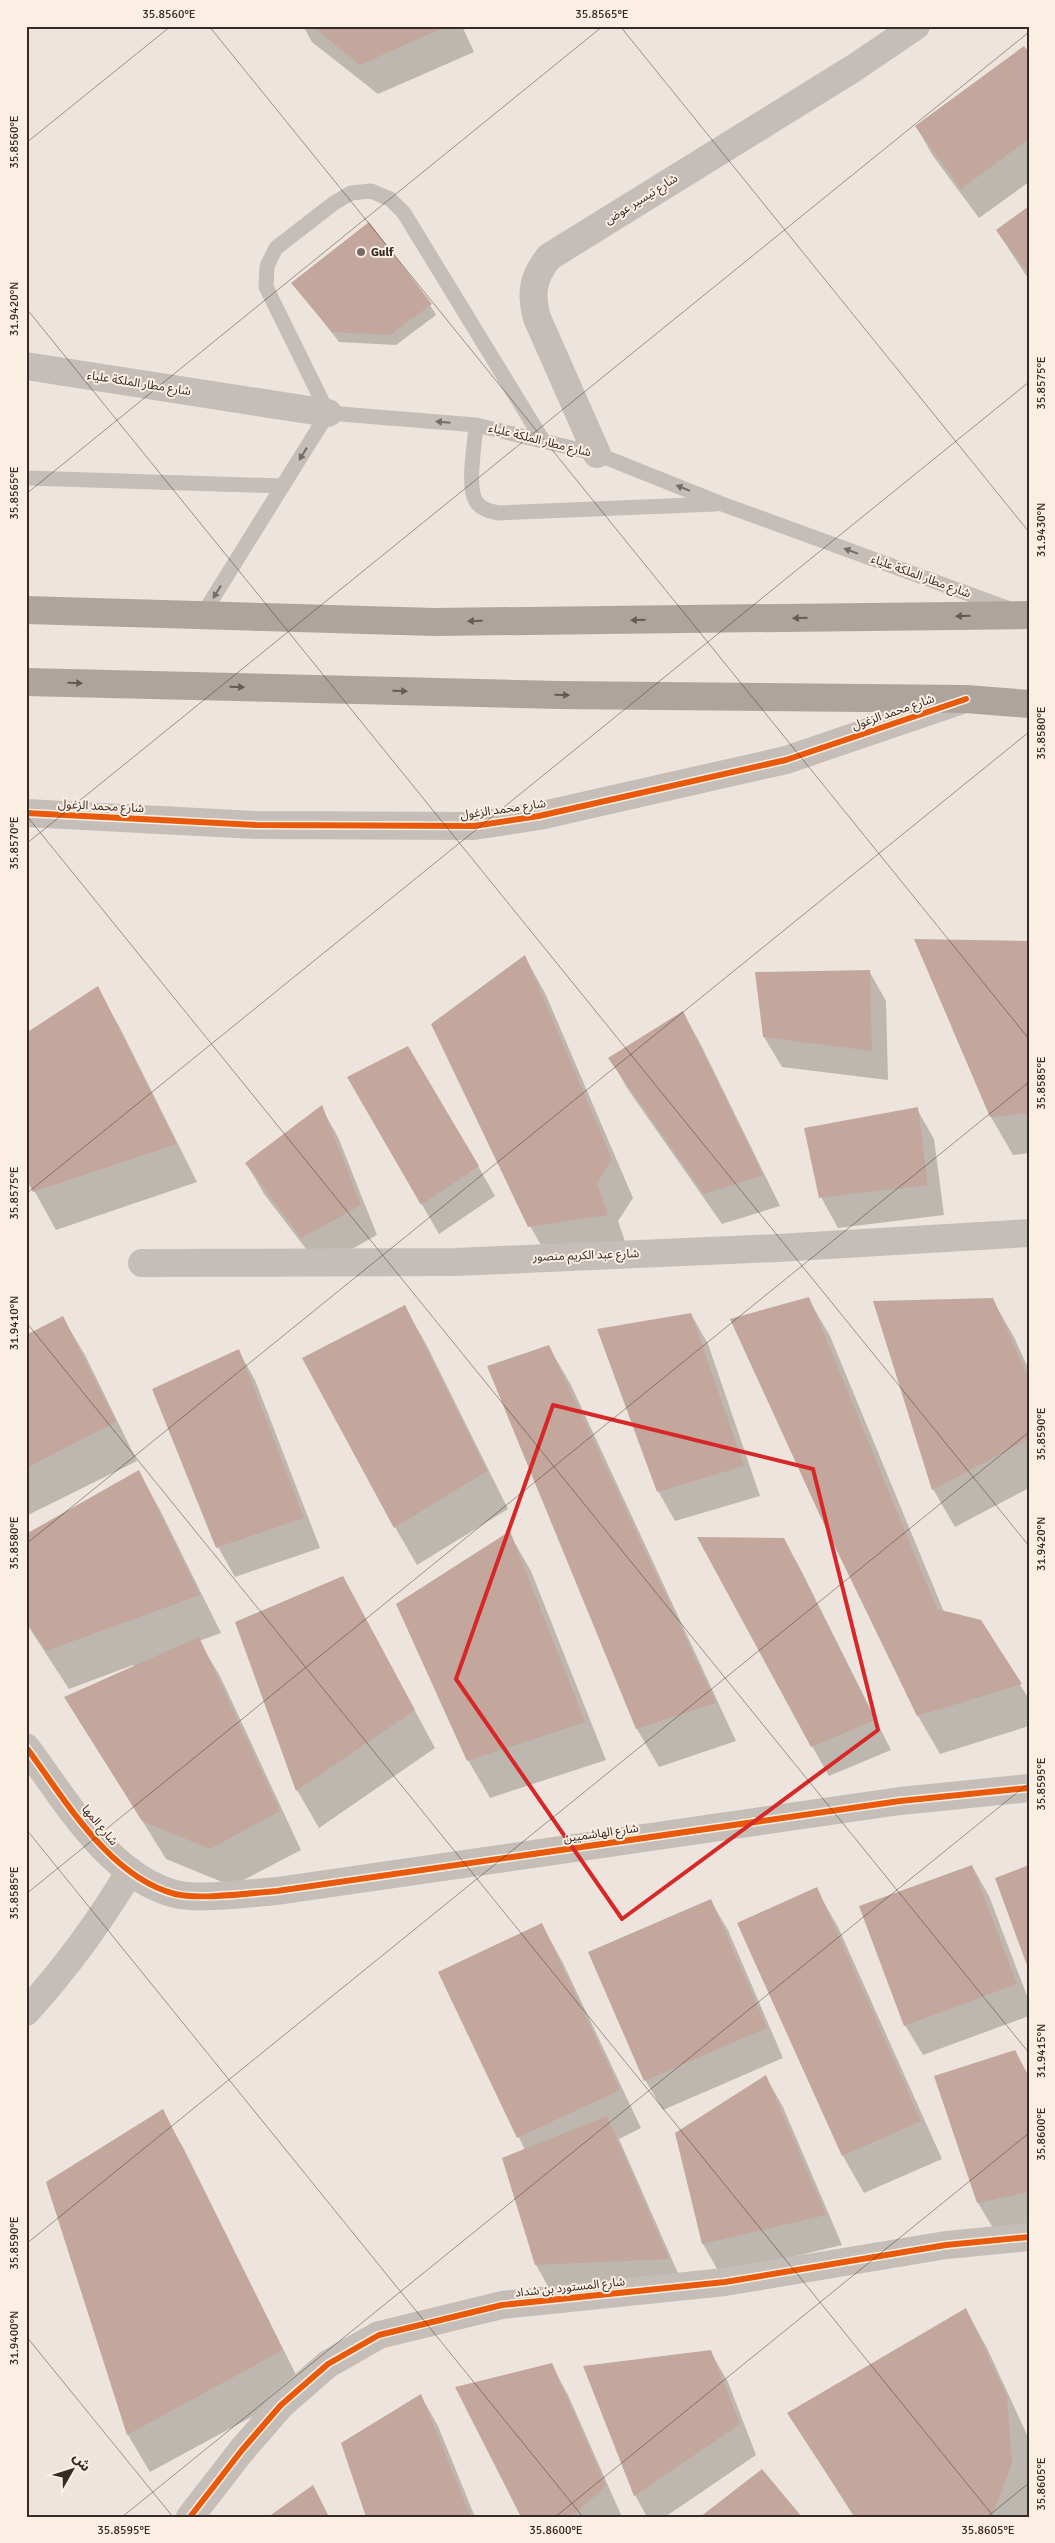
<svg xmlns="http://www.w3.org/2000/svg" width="1055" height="2543" font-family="Signika,'Noto Sans Arabic',sans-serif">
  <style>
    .shadow { fill: #0003 }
    .building { fill: #c3a79d }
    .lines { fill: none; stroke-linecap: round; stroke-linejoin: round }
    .service { stroke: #c5bdb7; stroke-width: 15 }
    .minor { stroke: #c5bdb7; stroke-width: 28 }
    .motorway { stroke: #aca49d; stroke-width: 28 }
    .cycleway-casing { stroke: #fbefe3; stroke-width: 9 }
    .cycleway { stroke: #e8590c; stroke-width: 6 }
    .oneway { fill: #766c67 }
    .oneway2 { fill: #655b55 }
    .marked { fill: none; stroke: #d62828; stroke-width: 4; stroke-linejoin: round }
    .ticks { fill: none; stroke: #362a25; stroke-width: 1; stroke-opacity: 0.45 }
    .poi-dot { fill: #766b65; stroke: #fbefe3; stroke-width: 2 }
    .labels { text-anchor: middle; stroke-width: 4; stroke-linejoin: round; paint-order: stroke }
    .street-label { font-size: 12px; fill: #362a25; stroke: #fbefe3 }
    .poi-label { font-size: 12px; font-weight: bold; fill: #362a25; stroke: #fbefe3; text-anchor: start }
    .neatline { fill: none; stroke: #362a25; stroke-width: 2 }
    .ticks-label { font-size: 12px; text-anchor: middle; fill: #362a25 }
  </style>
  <rect width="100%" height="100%" fill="#ede5dd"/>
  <path class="shadow" d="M303,26H462L474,52L378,94L312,42Z
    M1029,55V182L979,218L933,156L916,126Z
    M1029,208V280L997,231Z
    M293,283L430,305L436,315L396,345L339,342Z
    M1029,942V1153L1013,1155L991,1117Z
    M525,957L546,995L633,1198L618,1221L629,1253L552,1264L530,1226Z
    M869,971L886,1001L888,1080L782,1067L764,1037Z
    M97,988L119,1026L197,1182L56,1230L26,1176Z
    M683,1013L700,1043L780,1206L722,1224L627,1088L610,1058Z
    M349,1078L478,1166L495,1196L439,1234Z
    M321,1107L338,1137L377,1235L320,1267L264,1194L247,1164Z
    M917,1109L934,1139L944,1215L838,1228L821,1197Z
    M808,1298L830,1336L944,1612L980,1621L1029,1699V1726L940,1754L918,1716Z
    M992,1299L1014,1337L1029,1370V1488L955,1527L933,1489Z
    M404,1306L426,1344L508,1509L417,1565L395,1527Z
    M691,1314L708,1344L760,1496L675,1521L658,1491Z
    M63,1318L85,1355L137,1461L26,1516V1337Z
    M549,1347L571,1385L736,1741L659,1767L637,1729L489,1366Z
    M238,1350L255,1380L320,1548L235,1577L218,1547Z
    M139,1472L160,1510L221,1633L199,1641L220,1676L301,1850L232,1886L166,1859L66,1698L134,1667L133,1665L69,1689L26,1623V1536Z
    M509,1533L531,1571L606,1760L490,1798L468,1760Z
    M784,1539L801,1570L891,1750L829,1776L812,1746Z
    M343,1577L435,1748L319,1828L297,1790Z
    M972,1866L989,1896L1029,2001V2016L923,2055L905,2025Z
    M816,1889L838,1927L942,2159L864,2193L843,2156Z
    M710,1900L728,1930L783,2058L663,2110L645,2080Z
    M542,1925L563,1963L641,2128L619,2139L685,2289L553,2295L536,2265L525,2150L440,1972Z
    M1014,2052L1029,2076V2226L996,2233L978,2203Z
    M766,2077L783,2107L842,2245L720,2274L703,2244Z
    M162,2111L184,2149L303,2389L150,2472L128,2435L47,2182Z
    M966,2310L987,2348L1028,2437L1027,2517H854L789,2413Z
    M710,2351L728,2382L756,2455L665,2517H647L635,2495L584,2367Z
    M551,2364L568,2395L622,2517H522Z
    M421,2396L438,2426L475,2517H367Z"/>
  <path class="building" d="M312,26H447L360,65Z
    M1024,46L1029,52V139L961,189L915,126Z
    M1029,206V275L996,230Z
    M369,222L432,304L390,335L332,332L291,283Z
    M914,939L1029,941V1113L990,1117Z
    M525,955L612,1159L597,1183L608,1215L528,1227L431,1024Z
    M870,970L872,1051L763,1037L755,972Z
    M98,986L177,1144L33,1192L26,1179V1033Z
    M683,1011L763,1175L704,1194L608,1058Z
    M408,1046L479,1166L421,1205L347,1077Z
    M322,1105L361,1205L301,1238L245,1163Z
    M918,1107L928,1185L819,1198L804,1128Z
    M809,1297L937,1609L981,1620L1022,1684L917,1716L823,1522L730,1319Z
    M993,1298L1029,1379V1439L932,1490L873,1301Z
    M405,1305L487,1471L394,1528L302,1358Z
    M691,1313L744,1466L657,1492L597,1329Z
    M63,1316L116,1422L26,1468V1335Z
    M549,1345L716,1703L636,1729L487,1366Z
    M239,1349L304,1518L216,1548L152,1389Z
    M139,1470L200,1595L46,1651L26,1621V1534Z
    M510,1531L585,1722L467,1761L396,1604Z
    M697,1537L784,1538L875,1720L811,1747Z
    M343,1576L415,1710L296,1791L235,1622Z
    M199,1637L280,1811L210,1849L142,1821L64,1697Z
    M972,1865L1017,1984L904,2026L859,1906Z
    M1029,1865V1971L995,1878Z
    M817,1887L921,2121L842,2156L737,1923Z
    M711,1899L767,2028L644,2081L588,1952Z
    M542,1923L620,2090L517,2138L438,1972Z
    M1015,2050L1029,2077V2192L977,2203L934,2076Z
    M766,2075L826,2215L702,2244L675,2133Z
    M163,2109L283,2350L127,2435L46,2182Z
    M607,2116L669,2259L535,2265L502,2158Z
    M966,2308L1007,2397L1012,2463L994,2511L985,2517H855L787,2413Z
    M711,2350L740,2424L634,2496L583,2366Z
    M552,2363L606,2486L571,2517H521L455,2387Z
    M421,2394L471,2517H366L341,2443Z
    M762,2469L802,2517H700Z
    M313,2485L329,2517H268Z"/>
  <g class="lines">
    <path class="service" d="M328,413L476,425L597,454L722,504L1010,609
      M328,413L266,287L267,266L276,248L334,203L351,193L371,191L390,199L404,213L542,439
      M476,425C475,443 466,489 477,503C483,510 490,511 498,513L716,504
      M26,478L283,486
      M203,614L328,413"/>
    <path class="minor" d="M26,366L328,413
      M597,454L537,318C530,293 533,277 549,257L854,68L916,26
      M26,813L256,825L474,826L539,816L786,760L962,700
      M142,1263L455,1262L778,1248L1029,1233
      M26,1747C64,1798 109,1877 175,1894C199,1900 250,1893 277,1891L900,1801L1029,1788
      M26,2012C67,1967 99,1923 130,1871
      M190,2517L242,2450L281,2405L328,2364L379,2335L502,2305L725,2282L946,2245L1029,2237"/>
    <path class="motorway" d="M26,610L435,622L1029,615
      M26,682L558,695L966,699L1029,704"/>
    <defs>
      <path id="cycleway" d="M26,813L256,825L474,826L539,816L786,760L966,699
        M26,1747C64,1798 109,1877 175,1894C199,1900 250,1893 277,1891L900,1801L1029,1788
        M190,2517L242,2450L281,2405L328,2364L379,2335L502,2305L725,2282L946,2245L1029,2237"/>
    </defs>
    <use href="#cycleway" class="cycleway-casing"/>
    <use href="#cycleway" class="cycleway"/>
  </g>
  <defs><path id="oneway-solid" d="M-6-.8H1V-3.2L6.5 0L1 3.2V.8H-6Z" transform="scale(1.25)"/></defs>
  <g class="oneway">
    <use href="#oneway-solid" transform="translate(443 422) rotate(-175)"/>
    <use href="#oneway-solid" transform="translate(303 454) rotate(122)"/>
    <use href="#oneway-solid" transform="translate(683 488) rotate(-158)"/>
    <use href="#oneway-solid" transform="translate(851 551) rotate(-160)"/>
    <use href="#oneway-solid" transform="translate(217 592) rotate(122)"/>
  </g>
  <g class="oneway2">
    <use href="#oneway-solid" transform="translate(963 616) rotate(179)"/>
    <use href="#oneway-solid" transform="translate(800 618) rotate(179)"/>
    <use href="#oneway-solid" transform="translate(638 620) rotate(179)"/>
    <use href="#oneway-solid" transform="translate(475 621) rotate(179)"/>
    <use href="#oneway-solid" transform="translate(75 683) rotate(1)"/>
    <use href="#oneway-solid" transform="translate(237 687) rotate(1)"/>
    <use href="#oneway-solid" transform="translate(400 691) rotate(1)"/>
    <use href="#oneway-solid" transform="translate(562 695) rotate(1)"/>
  </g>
  <path class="marked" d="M553,1405L813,1469L878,1730L622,1919L456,1679Z"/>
  <path class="ticks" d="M209,26L1029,1039M620,26L1029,532M26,143L171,26M26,308L1029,1546M26,494L603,26M26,815L1029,2053M26,844L1029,32M26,1194L1029,382M26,1322L994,2517M26,1544L1029,732M26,1829L583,2517M26,1894L1029,1082M26,2244L1029,1432M26,2336L173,2517M122,2517L1029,1783M555,2517L1029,2133M987,2517L1029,2483"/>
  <circle class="poi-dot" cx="361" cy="252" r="5"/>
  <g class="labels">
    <g class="street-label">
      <text transform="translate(641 199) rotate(-32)" y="4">شارع تيسير عوض</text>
      <text transform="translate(139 383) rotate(9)" y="4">شارع مطار الملكة علياء</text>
      <text transform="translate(540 440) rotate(14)" y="4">شارع مطار الملكة علياء</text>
      <text transform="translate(921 576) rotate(20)" y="4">شارع مطار الملكة علياء</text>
      <text transform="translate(893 712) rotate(-19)" y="4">شارع محمد الزغول</text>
      <text transform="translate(101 806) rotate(3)" y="4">شارع محمد الزغول</text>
      <text transform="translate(503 809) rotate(-8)" y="4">شارع محمد الزغول</text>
      <text transform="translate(586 1255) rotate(-2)" y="4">شارع عبد الكريم منصور</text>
      <text transform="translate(100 1825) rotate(50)" y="4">شارع المها</text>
      <text transform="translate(601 1833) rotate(-8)" y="4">شارع الهاشميين</text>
      <text transform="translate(570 2287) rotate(-6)" y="4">شارع المستورد بن شداد</text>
    </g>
    <g class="poi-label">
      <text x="371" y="256">Gulf</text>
    </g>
  </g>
  <rect width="1055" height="2543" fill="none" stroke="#fbefe3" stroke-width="55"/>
  <g transform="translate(72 2470) rotate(51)" stroke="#fbefe3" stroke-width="4" paint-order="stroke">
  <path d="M0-4L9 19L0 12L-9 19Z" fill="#362a25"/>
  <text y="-8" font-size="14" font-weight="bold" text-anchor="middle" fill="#362a25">ش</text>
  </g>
  <rect x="28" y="28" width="1000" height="2488" class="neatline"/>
  <g class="ticks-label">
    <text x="169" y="18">35.8560°E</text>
    <text x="602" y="18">35.8565°E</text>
    <text transform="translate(14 142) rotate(-90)" y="4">35.8560°E</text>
    <text transform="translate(14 309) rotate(-90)" y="4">31.9420°N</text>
    <text transform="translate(1041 383) rotate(-90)" y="4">35.8575°E</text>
    <text transform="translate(14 493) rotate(-90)" y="4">35.8565°E</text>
    <text transform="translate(1041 530) rotate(-90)" y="4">31.9430°N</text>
    <text transform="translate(1041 733) rotate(-90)" y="4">35.8580°E</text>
    <text transform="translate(14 843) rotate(-90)" y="4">35.8570°E</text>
    <text transform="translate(1041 1083) rotate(-90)" y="4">35.8585°E</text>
    <text transform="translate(14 1193) rotate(-90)" y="4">35.8575°E</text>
    <text transform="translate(14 1323) rotate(-90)" y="4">31.9410°N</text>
    <text transform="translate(1041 1434) rotate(-90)" y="4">35.8590°E</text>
    <text transform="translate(14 1543) rotate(-90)" y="4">35.8580°E</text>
    <text transform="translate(1041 1544) rotate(-90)" y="4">31.9420°N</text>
    <text transform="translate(1041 1784) rotate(-90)" y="4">35.8595°E</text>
    <text transform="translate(14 1893) rotate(-90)" y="4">35.8585°E</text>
    <text transform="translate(1041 2051) rotate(-90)" y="4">31.9415°N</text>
    <text transform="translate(1041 2134) rotate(-90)" y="4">35.8600°E</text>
    <text transform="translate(14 2243) rotate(-90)" y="4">35.8590°E</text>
    <text transform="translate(14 2338) rotate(-90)" y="4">31.9400°N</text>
    <text transform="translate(1041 2484) rotate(-90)" y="4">35.8605°E</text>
    <text x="124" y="2534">35.8595°E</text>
    <text x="556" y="2534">35.8600°E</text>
    <text x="988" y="2534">35.8605°E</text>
  </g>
</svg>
